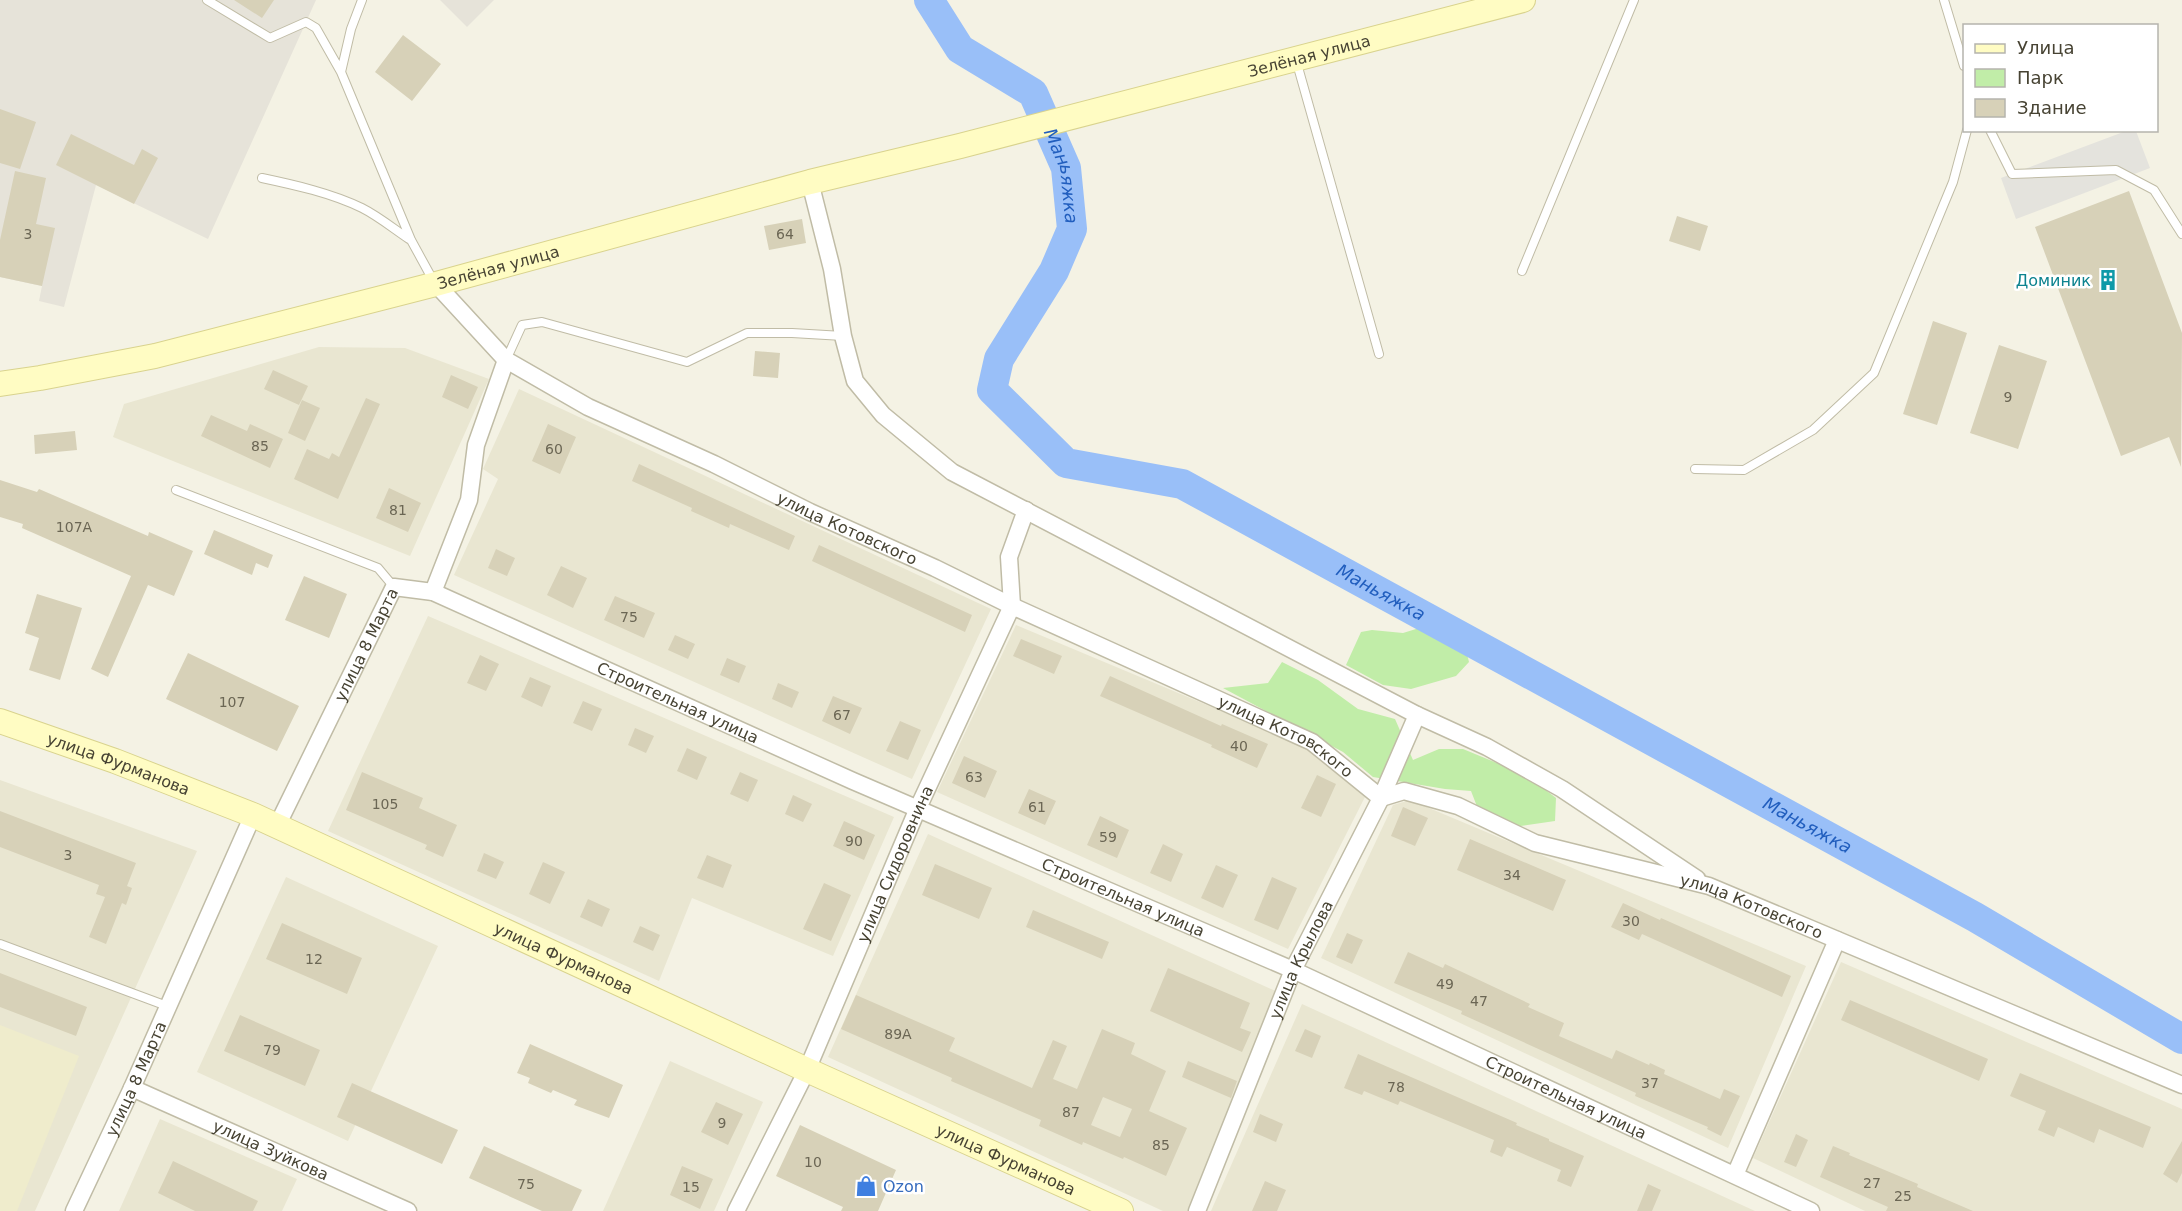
<svg xmlns="http://www.w3.org/2000/svg" width="2182" height="1211" font-family="'DejaVu Sans',sans-serif">
  <style>
    .residential { fill: #e9e6d1 }
    .industrial { fill: #e6e3d9 }
    .education { fill: #efeccc }
    .green { fill: #c1eda8 }
    .parking { fill: #e4e3dd }
    .lines { fill: none; stroke-linecap: round; stroke-linejoin: round }
    .river { stroke: #99bff8; stroke-width: 30 }
    .building { fill: #d7d1b8; fill-rule: evenodd }
    .lane-casing { stroke: #c0bca6; stroke-width: 10 }
    .street-casing { stroke: #c0bca6; stroke-width: 19 }
    .secondary-casing { stroke: #d9d38e; stroke-width: 26 }
    .lane { stroke: #fff; stroke-width: 8 }
    .street { stroke: #fff; stroke-width: 16 }
    .secondary { stroke: #fffcc3; stroke-width: 24 }
    .labels { text-anchor: middle; stroke-width: 5; stroke-linejoin: round; paint-order: stroke }
    .number-label { font-size: 14px; fill: #6b6654 }
    .street-label { font-size: 16px; fill: #474333; stroke: #fff }
    .culture-label { font-size: 16px; fill: #0d838f; stroke: #fff; text-anchor: end }
    .shop-label { font-size: 16px; fill: #366cbe; stroke: #fff; text-anchor: start }
    .water-label { font-size: 18px; font-style: italic; fill: #215ebe; stroke: #fff }
  </style>
  <rect width="100%" height="100%" fill="#f4f2e4"/>
  <path class="residential" d="M319,347L405,348L489,379L410,556L113,437L124,404Z
    M519,389L991,609L912,779L454,575L498,479L483,469Z
    M428,616L894,817L833,956L692,898L659,981L328,831Z
    M1016,625L1305,746L1365,797L1288,949L937,792Z
    M0,780L197,851L35,1211H0Z
    M1410,800L1806,966L1728,1148L1321,958L1393,805Z
    M928,834L1280,993L1189,1211H1163L828,1057Z
    M286,877L438,946L348,1141L197,1072Z
    M1841,962L2182,1109V1211H1865L1753,1158Z
    M1302,1004L1755,1211H1211Z
    M670,1061L763,1102L714,1211H603Z
    M160,1119L297,1179L282,1211H119Z"/>
  <path class="industrial" d="M0,0H316L208,239L96,185L64,307L39,301L42,286L0,277Z
    M440,0H494L467,27Z"/>
  <path class="education" d="M0,1025L79,1056L17,1211H0Z"/>
  <path class="green" d="M1429,625L1465,646L1469,662L1456,676L1411,689L1383,685L1346,665L1361,632L1372,630L1403,633Z
    M1282,662L1318,680L1358,709L1395,719L1413,760L1439,749H1463L1526,775L1556,798L1555,821L1513,827L1478,809L1471,791L1445,789L1373,777L1343,752L1223,688L1268,683Z"/>
  <path class="parking" d="M2126,131H2136L2150,168L2016,219L2001,178Z"/>
  <g class="lines">
    <path class="river" id="s1" d="M929,0L960,49L1033,93L1066,168L1072,229L1054,271L999,359L992,390L1066,463L1182,484L1975,917L2182,1039"/>
  </g>
  <path class="building" d="M234,0H274L262,18Z
    M403,35L441,64L412,101L375,72Z
    M0,109L36,122L20,169L0,163Z
    M71,134L134,165L142,149L158,158L134,204L56,165Z
    M15,171L46,178L36,224L55,228L42,286L0,277V240Z
    M2129,191L2182,333L2181,467L2169,437L2121,456L2035,227Z
    M1677,216L1708,226L1700,251L1669,241Z
    M802,219L806,243L769,250L764,226Z
    M1933,321L1967,333L1937,425L1903,414Z
    M1999,345L2047,361L2018,449L1970,433Z
    M755,351L780,353L778,378L753,376Z
    M273,370L308,386L299,405L264,389Z
    M451,375L478,387L468,409L442,397Z
    M366,398L380,404L338,499L294,479L307,449L329,459L332,453L339,457Z
    M302,400L320,408L305,441L288,433Z
    M211,415L247,431L250,424L283,439L270,468L201,436Z
    M548,424L576,437L560,474L532,461Z
    M75,431L77,450L35,454L34,435Z
    M639,464L795,536L789,550L730,524L729,528L691,511L692,508L632,481Z
    M0,480L37,492L39,489L148,536L149,532L193,551L174,596L148,585L108,677L91,669L131,576L22,528L23,524L0,517Z
    M389,488L421,503L408,532L376,518Z
    M214,530L273,555L268,568L256,563L252,575L204,554Z
    M819,545L972,615L965,632L812,561Z
    M496,549L515,558L507,576L488,568Z
    M561,566L587,578L573,608L547,595Z
    M304,576L347,594L329,638L285,620Z
    M37,594L82,608L60,680L29,670L39,638L25,633Z
    M615,596L655,613L644,638L604,620Z
    M675,635L695,644L688,659L668,650Z
    M1021,639L1062,656L1054,674L1013,656Z
    M188,653L299,706L277,751L166,699Z
    M480,655L499,664L486,691L467,683Z
    M727,658L746,666L739,683L720,675Z
    M1110,676L1221,726L1222,724L1268,744L1257,768L1211,747L1212,745L1100,696Z
    M530,677L551,686L542,707L521,697Z
    M778,683L799,692L792,708L772,699Z
    M833,696L862,708L850,734L822,721Z
    M583,701L602,709L592,731L573,723Z
    M900,721L921,730L908,760L886,751Z
    M635,728L654,736L646,753L628,745Z
    M687,748L707,757L697,780L677,771Z
    M964,756L997,771L985,798L952,783Z
    M362,772L423,798L419,808L457,825L443,857L425,849L427,845L346,810Z
    M740,772L758,780L748,802L730,794Z
    M1317,775L1336,784L1321,817L1301,808Z
    M1029,789L1056,801L1045,825L1018,813Z
    M793,795L812,804L803,822L785,814Z
    M1403,807L1428,818L1415,846L1391,836Z
    M0,811L136,863L127,886L132,888L126,905L122,903L106,944L89,937L105,897L96,894L99,885L0,847Z
    M1100,816L1129,830L1117,858L1087,845Z
    M844,821L875,835L864,860L833,846Z
    M1470,839L1566,880L1553,911L1457,870Z
    M1163,844L1183,854L1171,882L1150,873Z
    M484,853L504,862L496,879L477,871Z
    M707,855L732,865L723,888L697,878Z
    M543,862L565,872L550,904L529,894Z
    M935,864L992,888L979,919L922,895Z
    M1216,865L1238,875L1223,908L1201,898Z
    M1272,877L1297,888L1278,930L1254,920Z
    M824,883L851,895L831,941L803,929Z
    M588,899L610,909L602,927L580,917Z
    M1623,903L1660,920L1661,918L1791,976L1782,997L1642,934L1639,940L1611,927Z
    M1033,910L1109,942L1102,959L1026,927Z
    M282,923L362,958L347,994L266,959Z
    M640,926L660,935L653,951L633,942Z
    M1347,933L1363,940L1352,964L1336,957Z
    M1408,952L1443,968L1445,964L1530,1004L1528,1007L1564,1023L1559,1036L1612,1059L1616,1050L1649,1065L1650,1063L1665,1070L1664,1074L1720,1099L1724,1089L1740,1096L1721,1136L1707,1129L1708,1127L1635,1096L1636,1093L1461,1014L1462,1011L1394,983Z
    M1168,968L1250,1003L1240,1028L1251,1032L1242,1052L1150,1011Z
    M0,973L87,1007L76,1036L0,1007Z
    M856,995L955,1038L949,1051L1032,1088L1053,1040L1067,1046L1053,1079L1077,1089L1102,1029L1135,1043L1131,1054L1166,1071L1149,1111L1187,1128L1166,1176L1124,1157L1123,1159L1083,1142L1082,1145L1039,1126L1041,1120L951,1081L952,1078L841,1029ZM1103,1097L1132,1109L1120,1137L1091,1125Z
    M1850,1000L1988,1059L1979,1081L1841,1020Z
    M240,1015L320,1050L305,1086L224,1051Z
    M1305,1029L1321,1036L1312,1058L1295,1051Z
    M530,1044L623,1085L609,1118L574,1105L577,1100L553,1090L551,1093L528,1083L530,1078L517,1073Z
    M1358,1054L1517,1123L1516,1125L1549,1139V1141L1584,1156L1571,1187L1557,1181L1561,1170L1507,1147L1502,1157L1490,1152L1494,1140L1400,1101L1398,1105L1364,1091L1362,1095L1344,1088Z
    M1188,1061L1237,1081L1231,1098L1182,1077Z
    M2020,1073L2151,1127L2143,1148L2099,1129L2094,1143L2058,1127L2054,1137L2038,1130L2046,1111L2010,1096Z
    M352,1083L458,1130L442,1164L337,1117Z
    M716,1102L743,1114L728,1145L701,1132Z
    M1260,1114L1283,1124L1276,1142L1253,1132Z
    M800,1125L896,1170L878,1211H841L843,1207L776,1176Z
    M1796,1134L1808,1140L1796,1167L1784,1162Z
    M2182,1141V1173L2177,1183L2163,1174Z
    M484,1146L582,1190L572,1211H542L469,1178Z
    M1833,1146L1850,1153L1849,1155L1918,1184L1917,1187L1973,1211H1886L1888,1207L1820,1177Z
    M173,1161L258,1201L253,1211H195L158,1193Z
    M682,1166L713,1179L700,1209L670,1195Z
    M1265,1181L1286,1190L1277,1211H1252Z
    M1648,1184L1661,1190L1652,1211H1637Z"/>
  <g class="lines">
    <defs>
      <path id="lane" d="M207,0L270,38L306,22L316,28L341,72
        M362,0L351,29L341,72L411,240L434,282
        M1944,0L1964,66
        M1296,60L1379,354
        M1990,130L2012,174L2116,170L2154,190L2182,234
        M262,178C295,185 331,193 362,208C378,216 394,229 409,239
        M1522,271L1634,0
        M506,360L522,325L542,322L687,362L747,333H792L843,336
        M1695,469L1744,470L1813,430L1874,373L1953,182L1967,130
        M176,490L378,568L394,587
        M0,944L167,1006"/>
      <g id="street">
        <path d="M810,182L832,269L843,336L855,381L883,415L952,472L1417,715L1487,747L1562,789L1697,879"/>
        <path id="s2" d="M436,284L506,360L588,407L714,464L810,512L935,568L1012,606L1312,742L1381,798L1404,791L1458,806L1535,843L1709,886L2182,1085"/>
        <path d="M433,592L469,500L476,445L506,360"/>
        <path id="s3" d="M277,826L394,587L433,592L853,781L1293,970L1811,1211"/>
        <path id="s4" d="M132,1088L408,1211"/>
        <path d="M1735,1175L1837,940"/>
        <path id="s5" d="M74,1211L132,1088L253,815"/>
        <path id="s6" d="M736,1211L807,1070L918,808L1012,606L1009,557L1026,510"/>
        <path id="s7" d="M1197,1211L1293,970L1381,798L1417,715"/>
      </g>
      <g id="secondary">
        <path id="s8" d="M0,384L40,378L155,356L436,284L810,182L960,146L1523,0"/>
        <path id="s9" d="M0,721L115,761L253,815L807,1070L1121,1211"/>
      </g>
    </defs>
    <use href="#lane" class="lane-casing"/>
    <use href="#street" class="street-casing"/>
    <use href="#secondary" class="secondary-casing"/>
    <use href="#lane" class="lane"/>
    <use href="#street" class="street"/>
    <use href="#secondary" class="secondary"/>
  </g>
  <defs>
    <symbol id="building-bare" viewBox="-9 -9 18 18"><path d="M-4-6H4V6H1V3H-1V6H-4ZM-2.5-4.3h1.7v1.8h-1.7ZM.8-4.3h1.7v1.8H.8ZM-2.5-1h1.7V.8h-1.7ZM.8-1h1.7V.8H.8Z" fill="#0f9aa8" stroke="#fff" stroke-width="2.5" paint-order="stroke"/></symbol>
    <symbol id="shop-bare" viewBox="-9 -9 18 18"><path d="M-5-2.5h2.3a2.7 3.5 0 0 1 5.4 0H5L5.5 6h-11ZM-1.5-2.5h3a1.5 2.3 0 0 0-3 0Z" fill="#3f7fe0" stroke="#fff" stroke-width="2.5" paint-order="stroke"/></symbol>
  </defs>
  <g fill-rule="evenodd">
    <use href="#building-bare" x="2093" y="265" width="30" height="30"/>
    <use href="#shop-bare" x="851" y="1171" width="30" height="30"/>
  </g>
  <g class="labels">
    <g class="number-label">
      <text x="28" y="239">3</text>
      <text x="785" y="239">64</text>
      <text x="2008" y="402">9</text>
      <text x="260" y="451">85</text>
      <text x="554" y="454">60</text>
      <text x="398" y="515">81</text>
      <text x="74" y="532">107А</text>
      <text x="629" y="622">75</text>
      <text x="232" y="707">107</text>
      <text x="842" y="720">67</text>
      <text x="1239" y="751">40</text>
      <text x="974" y="782">63</text>
      <text x="385" y="809">105</text>
      <text x="1037" y="812">61</text>
      <text x="1108" y="842">59</text>
      <text x="854" y="846">90</text>
      <text x="68" y="860">3</text>
      <text x="1512" y="880">34</text>
      <text x="1631" y="926">30</text>
      <text x="314" y="964">12</text>
      <text x="1445" y="989">49</text>
      <text x="1479" y="1006">47</text>
      <text x="898" y="1039">89А</text>
      <text x="272" y="1055">79</text>
      <text x="1650" y="1088">37</text>
      <text x="1396" y="1092">78</text>
      <text x="1071" y="1117">87</text>
      <text x="722" y="1128">9</text>
      <text x="1161" y="1150">85</text>
      <text x="813" y="1167">10</text>
      <text x="1872" y="1188">27</text>
      <text x="526" y="1189">75</text>
      <text x="691" y="1192">15</text>
      <text x="1903" y="1201">25</text>
    </g>
    <g class="street-label">
      <text dy="6" stroke="none"><textPath href="#s8" startOffset="1350">Зелёная улица</textPath></text>
      <text dy="6" stroke="none"><textPath href="#s8" startOffset="512">Зелёная улица</textPath></text>
      <text dy="6" stroke="none"><textPath href="#s2" startOffset="484">улица Котовского</textPath></text>
      <text dy="6" stroke="none"><textPath href="#s3" startOffset="202">улица 8 Марта</textPath></text>
      <text dy="6" stroke="none"><textPath href="#s3" startOffset="574">Строительная улица</textPath></text>
      <text dy="6" stroke="none"><textPath href="#s2" startOffset="970">улица Котовского</textPath></text>
      <text dy="6" stroke="none"><textPath href="#s9" startOffset="126">улица Фурманова</textPath></text>
      <text dy="6" stroke="none"><textPath href="#s6" startOffset="382">улица Сидоровнина</textPath></text>
      <text dy="6" stroke="none"><textPath href="#s3" startOffset="1060">Строительная улица</textPath></text>
      <text dy="6" stroke="none"><textPath href="#s2" startOffset="1476">улица Котовского</textPath></text>
      <text dy="6" stroke="none"><textPath href="#s9" startOffset="612">улица Фурманова</textPath></text>
      <text dy="6" stroke="none"><textPath href="#s7" startOffset="272">улица Крылова</textPath></text>
      <text dy="6" stroke="none"><textPath href="#s5" startOffset="146">улица 8 Марта</textPath></text>
      <text dy="6" stroke="none"><textPath href="#s3" startOffset="1546">Строительная улица</textPath></text>
      <text dy="6" stroke="none"><textPath href="#s4" startOffset="152">улица Зуйкова</textPath></text>
      <text dy="6" stroke="none"><textPath href="#s9" startOffset="1098">улица Фурманова</textPath></text>
    </g>
    <g class="culture-label">
      <text x="2091" y="286">Доминик</text>
    </g>
    <g class="shop-label">
      <text x="883" y="1192">Ozon</text>
    </g>
    <g class="water-label">
      <text dy="6" stroke="none"><textPath href="#s1" startOffset="232">Маньяжка</textPath></text>
      <text dy="6" stroke="none"><textPath href="#s1" startOffset="916">Маньяжка</textPath></text>
      <text dy="6" stroke="none"><textPath href="#s1" startOffset="1402">Маньяжка</textPath></text>
    </g>
  </g>
  <rect x="1963" y="24" width="195" height="108" fill="#ffffff" stroke="#b5b4ad" stroke-width="1.5"/>
  <rect x="1975" y="44" width="30" height="9" fill="#fffcc3" stroke="#b5b4ad" stroke-width="1.5"/>
  <text x="2017" y="54" font-size="18" fill="#474333">Улица</text>
  <rect x="1975" y="69" width="30" height="18" fill="#c1eda8" stroke="#b5b4ad" stroke-width="1.5"/>
  <text x="2017" y="84" font-size="18" fill="#474333">Парк</text>
  <rect x="1975" y="99" width="30" height="18" fill="#d7d1b8" stroke="#b5b4ad" stroke-width="1.5"/>
  <text x="2017" y="114" font-size="18" fill="#474333">Здание</text>
</svg>
